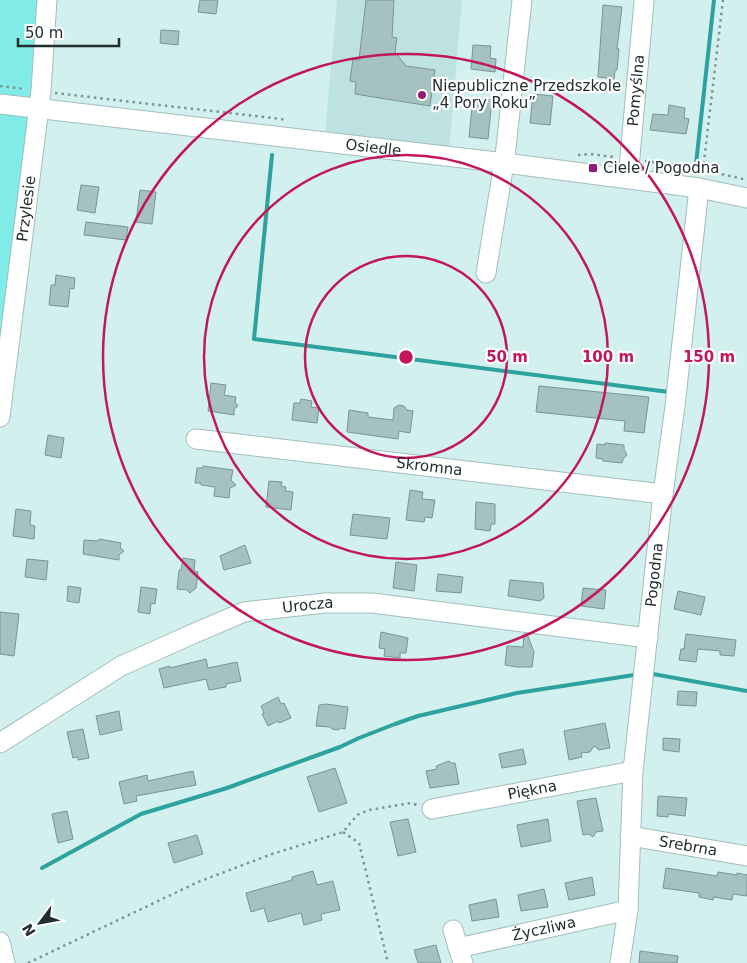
<svg xmlns="http://www.w3.org/2000/svg" width="747" height="963" font-family="'DejaVu Sans',sans-serif">
  <style>
    .built { fill: #bde2e1 }
    .green { fill: #80ebe7 }
    .lines { fill: none; stroke-linecap: round; stroke-linejoin: round }
    .stream { stroke: #2da29f; stroke-width: 4 }
    .building { fill: #a5c2c1; stroke: #799493 }
    .minor-casing { stroke: #a1bebc; stroke-width: 21 }
    .path { stroke: #7f9493; stroke-width: 2.5; stroke-dasharray: 2.5 4; stroke-linecap: butt }
    .minor { stroke: #fff; stroke-width: 19 }
    .ring { fill: none; stroke: #c2185b; stroke-width: 2.5 }
    .poi-dot { fill: #961973; stroke: #fff; stroke-width: 2 }
    .labels { text-anchor: middle; stroke-width: 4.5; stroke-linejoin: round; paint-order: stroke }
    .poi-label { font-size: 15px; fill: #222e2d; stroke: #fff; text-anchor: start }
    .street-label { font-size: 15px; fill: #222e2d; stroke: #fff }
    .centre { fill: #c2185b; stroke: #fff; stroke-width: 2.5 }
    .ring-label { font-size: 15px; text-anchor: middle; font-weight: bold; fill: #c2185b; stroke: #fff; stroke-width: 4.5; stroke-linejoin: round; paint-order: stroke }
  </style>
  <rect width="100%" height="100%" fill="#d2f0ee"/>
  <path class="built" d="M337,0H462L449,149L325,134Z"/>
  <path class="green" d="M0,0H37L29,118L0,338Z"/>
  <g class="lines">
    <path class="stream" d="M272,155L254,339L669,392
      M696,164L714,0
      M653,674L747,691
      M42,868L141,814L227,788L340,747L359,738L395,724L418,716L517,693L634,675"/>
  </g>
  <path class="building" d="M200,0H218L216,14L198,12Z
    M366,0H394L392,37L397,38L395,52L406,66L435,70L430,106L355,94L356,82L350,81L353,59L359,60Z
    M603,5L622,7L617,49H619L617,70H615L614,79L598,77Z
    M161,30L179,31L178,45L160,43Z
    M473,45L491,46L490,58L496,59L495,72L471,69Z
    M533,94L553,96L550,125L530,123Z
    M473,98L492,100L488,139L469,137Z
    M669,105L685,108L684,118L689,119L686,134L650,130L653,114L668,115Z
    M81,185L99,187L95,213L77,210Z
    M140,190L156,192L152,224L136,222Z
    M86,222L128,227L126,240L84,235Z
    M56,275L75,278L74,289L70,288L68,307L49,305L51,285H55Z
    M211,383L226,385L224,395L236,397L235,402L238,406L234,409V415L208,411Z
    M539,386L649,397L644,433L624,431L625,421L536,412Z
    M301,399L312,401L311,407L319,408L317,423L292,420L294,403H300Z
    M399,405L404,406L407,410L413,411L410,433L399,431L398,439L347,432L349,410L368,413V417L393,420L394,408Z
    M48,435L64,438L61,458L45,455Z
    M605,443L624,445V449L627,455L623,459L622,463L603,461V459L596,458L597,444L605,445Z
    M203,466L233,470L231,480L236,485L230,488L229,498L214,496L215,487L201,485V483H195L197,468H203Z
    M269,481L282,482L281,486L286,487L285,491L293,492L291,510L266,507Z
    M410,490L423,492L422,499L435,500L432,518L425,517L424,522L406,520Z
    M476,502L495,504V524H491L490,531L475,529Z
    M16,509L31,511L30,525L35,526L34,539L13,536Z
    M353,514L390,518L387,539L350,535Z
    M99,539L121,543L120,547L124,551L119,555V560L83,554L84,540L98,541Z
    M245,545L251,563L224,570L220,556Z
    M183,558L195,560L194,571L198,572L196,588L190,593L187,590L177,589L179,570H181Z
    M27,559L48,561L46,580L25,577Z
    M396,562L417,565L414,591L393,588Z
    M438,574L463,577L461,593L436,591Z
    M510,580L543,583L544,598L540,601L508,596Z
    M68,586L81,588L79,603L67,601Z
    M141,587L157,589L155,604L151,603L150,614L138,612Z
    M583,588L606,590L604,609L581,606Z
    M678,591L705,597L701,615L674,609Z
    M0,612L19,614L14,656L0,654Z
    M381,632L408,638L406,653H400V658L384,656L385,649L379,648Z
    M524,634H527L534,652L532,667H517L505,665L507,646L523,647Z
    M686,634L736,640L734,656L720,655V651L698,649L696,662L679,660L681,649H684Z
    M206,659L208,668L237,662L241,681L226,684V687L209,690L206,679L164,688L159,669L170,666V668Z
    M678,691L697,692L696,706L677,705Z
    M278,697L281,704L284,703L291,718L279,723L278,721L268,726L262,714L264,713L261,706Z
    M326,704L348,707L345,729L341,728L338,730L332,729L330,727L316,726L319,705Z
    M119,711L122,730L100,735L96,716Z
    M605,723L610,748L599,750L594,746L590,752L581,753L582,757L569,760L564,731Z
    M83,729L89,758L78,760V757L73,758L67,732Z
    M663,738L680,739L679,752L663,750Z
    M523,749L526,764L502,768L499,754Z
    M449,761L451,763H455L459,784L430,788L426,771L437,769L436,766Z
    M335,768L347,803L319,812L307,777Z
    M193,771L196,785L136,796L137,801L124,804L119,782L147,775L148,781Z
    M658,796L687,798L685,816L668,814V817L657,816Z
    M596,798L603,831L596,832L593,837L589,834L583,835L577,801Z
    M67,811L73,839L58,843L52,814Z
    M408,819L416,852L398,856L390,822Z
    M548,819L551,841L521,847L517,825Z
    M197,835L203,854L174,863L168,843Z
    M666,868L717,876L718,872L737,875V873L747,875V896L733,894L732,900L714,897L713,900L699,897V893L663,888Z
    M313,871L317,885L333,881L340,910L321,914L322,920L304,925L301,913L268,922L264,908L251,912L246,893L292,880V877Z
    M592,877L595,895L569,900L565,883Z
    M544,889L548,907L521,911L518,895Z
    M496,899L499,917L472,921L469,905Z
    M436,945L441,963H418L414,950Z
    M640,951L678,956L677,963H639Z"/>
  <g class="lines">
    <defs>
      <g id="minor">
        <path id="s1" d="M0,104L505,163L699,188L747,198"/>
        <path id="s2" d="M628,178L644,2"/>
        <path d="M486,273L505,157L522,0"/>
        <path id="s3" d="M0,417L41,91L47,0"/>
        <path id="s4" d="M196,439L663,494"/>
        <path id="s5" d="M0,743L121,666L188,636L244,612L325,603H372L648,638"/>
        <path id="s6" d="M432,809L633,771"/>
        <path id="s7" d="M630,836L747,856"/>
        <path d="M453,930L463,963"/>
        <path d="M0,942L5,963"/>
        <path id="s8" d="M458,948L628,910"/>
        <path id="s9" d="M620,963L628,910L633,771L663,494L675,406L699,188"/>
      </g>
    </defs>
    <use href="#minor" class="minor-casing"/>
    <path class="path" d="M0,86L25,89
      M55,93L281,119L285,120
      M578,155L590,154L615,157
      M645,161L691,167L747,180
      M703,170L723,0
      M343,832L359,843L388,963
      M28,963L198,882L272,854L343,832L357,815L369,810L411,803L417,805"/>
    <use href="#minor" class="minor"/>
  </g>
  <g class="ring">
    <circle cx="406" cy="357" r="101"/>
    <circle cx="406" cy="357" r="202"/>
    <circle cx="406" cy="357" r="303"/>
  </g>
  <g class="poi-dot">
    <circle cx="422" cy="95" r="5"/>
    <rect x="588" y="163" width="10" height="10" rx="2.5"/>
  </g>
  <g class="labels">
    <g class="poi-label">
      <text x="432" y="91">Niepubliczne Przedszkole<tspan x="432" dy="17">„4 Pory Roku”</tspan></text>
      <text x="603" y="173">Ciele / Pogodna</text>
    </g>
    <g class="street-label">
      <text dy="5" stroke="none"><textPath href="#s2" startOffset="88">Pomyślna</textPath></text>
      <text dy="5" stroke="none"><textPath href="#s1" startOffset="376">Osiedle</textPath></text>
      <text dy="5" stroke="none"><textPath href="#s3" startOffset="210">Przylesie</textPath></text>
      <text dy="5" stroke="none"><textPath href="#s4" startOffset="235">Skromna</textPath></text>
      <text dy="5" stroke="none"><textPath href="#s9" startOffset="390">Pogodna</textPath></text>
      <text dy="5" stroke="none"><textPath href="#s5" startOffset="342">Urocza</textPath></text>
      <text dy="5" stroke="none"><textPath href="#s6" startOffset="102">Piękna</textPath></text>
      <text dy="5" stroke="none"><textPath href="#s7" startOffset="59">Srebrna</textPath></text>
      <text dy="5" stroke="none"><textPath href="#s8" startOffset="88">Życzliwa</textPath></text>
    </g>
  </g>
  <circle cx="406" cy="357" r="8" class="centre"/>
  <g class="ring-label">
    <text x="507" y="362">50 m</text>
    <text x="608" y="362">100 m</text>
    <text x="709" y="362">150 m</text>
  </g>
  <g transform="translate(40 923) rotate(238)" stroke="#ffffff" stroke-width="4" paint-order="stroke">
  <path d="M0-4L9 19L0 12L-9 19Z" fill="#222e2d"/>
  <text y="-8" font-size="14" font-weight="bold" text-anchor="middle" fill="#222e2d">N</text>
  </g>
  <path d="M18 38v8h101v-8" fill="none" stroke="#222e2d" stroke-width="2.5"/>
  <text x="25" y="38" font-size="15" fill="#222e2d" stroke="#ffffff" stroke-width="4" paint-order="stroke">50 m</text>
</svg>
